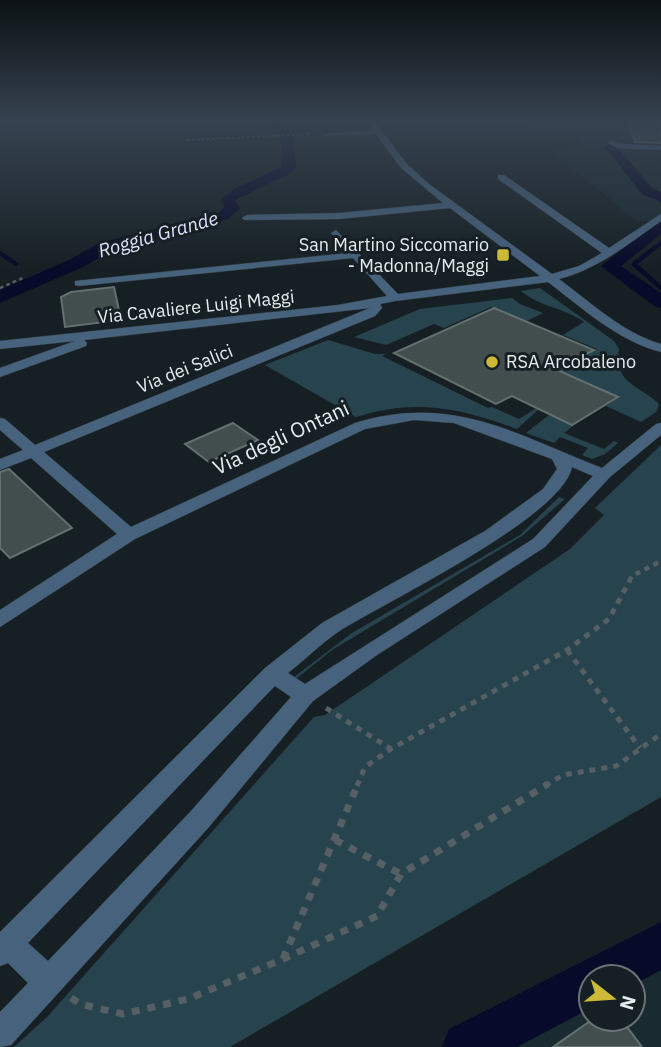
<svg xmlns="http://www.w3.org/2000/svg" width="661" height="1047" font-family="'IBM Plex Sans',sans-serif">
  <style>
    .built { fill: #192a30 }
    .green { fill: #27444e }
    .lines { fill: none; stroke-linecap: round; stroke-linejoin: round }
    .stream { stroke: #070a29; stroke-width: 4.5 }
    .canal { fill: #070a29; fill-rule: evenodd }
    .building { fill: #424e4e; stroke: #627070; stroke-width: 2 }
    .minor-casing { stroke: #333d40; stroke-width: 1 }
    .path-far4 { stroke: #565f63; stroke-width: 2; stroke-dasharray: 2.5 2.5; stroke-linecap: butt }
    .path-far3 { stroke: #565f63; stroke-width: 2.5; stroke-dasharray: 3.5 3.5; stroke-linecap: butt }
    .path-far2 { stroke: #565f63; stroke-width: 4.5; stroke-dasharray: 5 5; stroke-linecap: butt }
    .path-far1 { stroke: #565f63; stroke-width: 5; stroke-dasharray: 6 6; stroke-linecap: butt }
    .path { stroke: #565f63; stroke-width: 7; stroke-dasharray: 8 8; stroke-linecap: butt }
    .minor { fill: #46627d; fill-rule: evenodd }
    .poi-dot { fill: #cdb938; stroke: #162024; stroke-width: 2.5 }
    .labels { text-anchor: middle; stroke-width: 6; stroke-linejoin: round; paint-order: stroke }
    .far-poi-label { font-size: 18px; fill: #e5ecef; stroke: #162024; text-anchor: end }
    .far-street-label { font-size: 18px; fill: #e5ecef; stroke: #162024 }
    .far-water-label { font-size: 19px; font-style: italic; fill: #dbe2fd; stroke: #162024 }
    .street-label { font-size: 21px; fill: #e5ecef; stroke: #162024 }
  </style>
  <rect width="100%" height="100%" fill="#162024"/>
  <path class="built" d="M504,121H661V220L638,222L549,150L583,144L580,129L542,132Z
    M661,966V1047H516L591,1005V1019H633V982Z"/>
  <path class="green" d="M540,288L614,341L619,349C614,383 636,384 657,402L659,405L656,412L641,422L606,406L619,397L559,371L597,349L563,335L584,322C563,307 540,307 521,291Z
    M512,298L520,304L543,313L527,321L491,307L444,328L434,324L386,345L354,337L420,309Z
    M328,340L375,354H386L382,356L488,408L492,407L519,419L535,409L538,410L517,429C461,408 415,398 356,417L265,365Z
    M549,415L573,426L564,433L604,449L614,441L618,443L605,454L592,459L582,455L588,448L560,437L554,443L526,433Z
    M661,445V797L230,1047H14L47,1017L314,717L325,715L570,549L604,515L595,508Z
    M559,497L565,499L522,536L332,650L296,679L294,677L352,633L520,535Z"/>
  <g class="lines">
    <path class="stream" d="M661,243L634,264L661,288
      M0,253L16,264"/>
    <path class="canal" d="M265,121H277L293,136L296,168L287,175L237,199L235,201L240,208L228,219L111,251L83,267L0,303V290L71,259L99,243L218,213L225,207L220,201L234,189L282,167L281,137Z
      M583,121H594L595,122L589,125Z
      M611,143L615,144L652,188L661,192V202L642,194L605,147Z
      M661,221V234L621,266L661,293V308L654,306L601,266L655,223Z
      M661,922V970L633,985V977H591V1008L517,1047H442L449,1029Z"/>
  </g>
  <path class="building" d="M627,121H661V143L635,142Z
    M114,287L121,320L65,327L61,297L71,292Z
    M494,308L594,350L557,370L618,397L572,425L512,396L496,404L394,353Z
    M233,423L258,440L209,462L185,444Z
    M9,469L72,528L10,558L0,548V472Z
    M593,1019H621L642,1047H553Z"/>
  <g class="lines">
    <defs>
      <path id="minor" d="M367,121H374L407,164L429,184L552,274L579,266L602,253L498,179V175H504L609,248L661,214V221C628,244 598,269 559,279C590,302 623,333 661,344V352C618,341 582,308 548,282L395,301L380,304L382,308L375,316L44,452L131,527L355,423C452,394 513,433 602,468L656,424L661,423V435L610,477L545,547L377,655L313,701L209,827L11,1045L0,1047V1012L28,983L8,963L0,966V932L265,668L322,623L485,531L543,489L557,469L552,459L454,423L414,420L365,429L135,539L0,627V610L117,534L31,458L0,470V459L23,450L0,430V418L5,419L35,445L370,308L84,340L87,343L86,346L0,377V368L75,341L0,349V341L338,305L387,296L353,258L79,286L75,285V281L348,253L331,233L336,230L398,294L540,276L450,208L339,219L244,220L242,218L247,215L339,213L443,203L401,168L376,134L325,136L321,134L373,130ZM572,467L593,476L533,539L305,684L288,673C305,660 320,644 338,632C385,602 563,517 572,467ZM275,686L291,697L191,811L48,961L28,943Z
        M612,141L619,144L661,146V150L617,148L608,143Z"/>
    </defs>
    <use href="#minor" class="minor-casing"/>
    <path class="path-far4" d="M187,140L310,134"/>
    <path class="path-far3" d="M0,288L25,277"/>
    <path class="path-far2" d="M629,581L632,576L661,561"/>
    <path class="path-far1" d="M567,650L640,748
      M326,708L391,749
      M357,786L365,767L391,749L567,650L609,619L630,580
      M545,786L563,775L616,766L661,734"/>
    <path class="path" d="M335,840L401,874
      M283,959L358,784
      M71,998L80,1004L123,1014L188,999L283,959L377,916L401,874L548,784"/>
    <use href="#minor" class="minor"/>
  </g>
  <linearGradient id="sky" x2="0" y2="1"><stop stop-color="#0c1214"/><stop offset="0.45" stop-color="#364250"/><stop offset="1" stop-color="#364250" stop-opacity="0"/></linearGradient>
  <rect width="661" height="268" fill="url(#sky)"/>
  <g class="poi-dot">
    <rect x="496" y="248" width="14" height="14" rx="3.5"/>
    <circle cx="492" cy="362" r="7"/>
  </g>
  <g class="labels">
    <g class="far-poi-label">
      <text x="489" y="251">San Martino Siccomario<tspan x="489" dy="21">- Madonna/Maggi</tspan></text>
      <text x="506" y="368" text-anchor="start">RSA Arcobaleno</text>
    </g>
    <g class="far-street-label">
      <text transform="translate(196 307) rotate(-6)" y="6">Via Cavaliere Luigi Maggi</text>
      <text transform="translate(185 369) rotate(-22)" y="6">Via dei Salici</text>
    </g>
    <g class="far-water-label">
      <text transform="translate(158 234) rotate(-16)" y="7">Roggia Grande</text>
    </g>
    <g class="street-label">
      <text transform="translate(281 438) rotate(-25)" y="7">Via degli Ontani</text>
    </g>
  </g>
  <g transform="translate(612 998) rotate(107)"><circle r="33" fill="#162024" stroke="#697275" stroke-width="2"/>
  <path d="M0-5L12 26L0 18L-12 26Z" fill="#cdb938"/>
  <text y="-10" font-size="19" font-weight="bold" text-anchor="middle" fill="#e5ecef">N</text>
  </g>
</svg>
